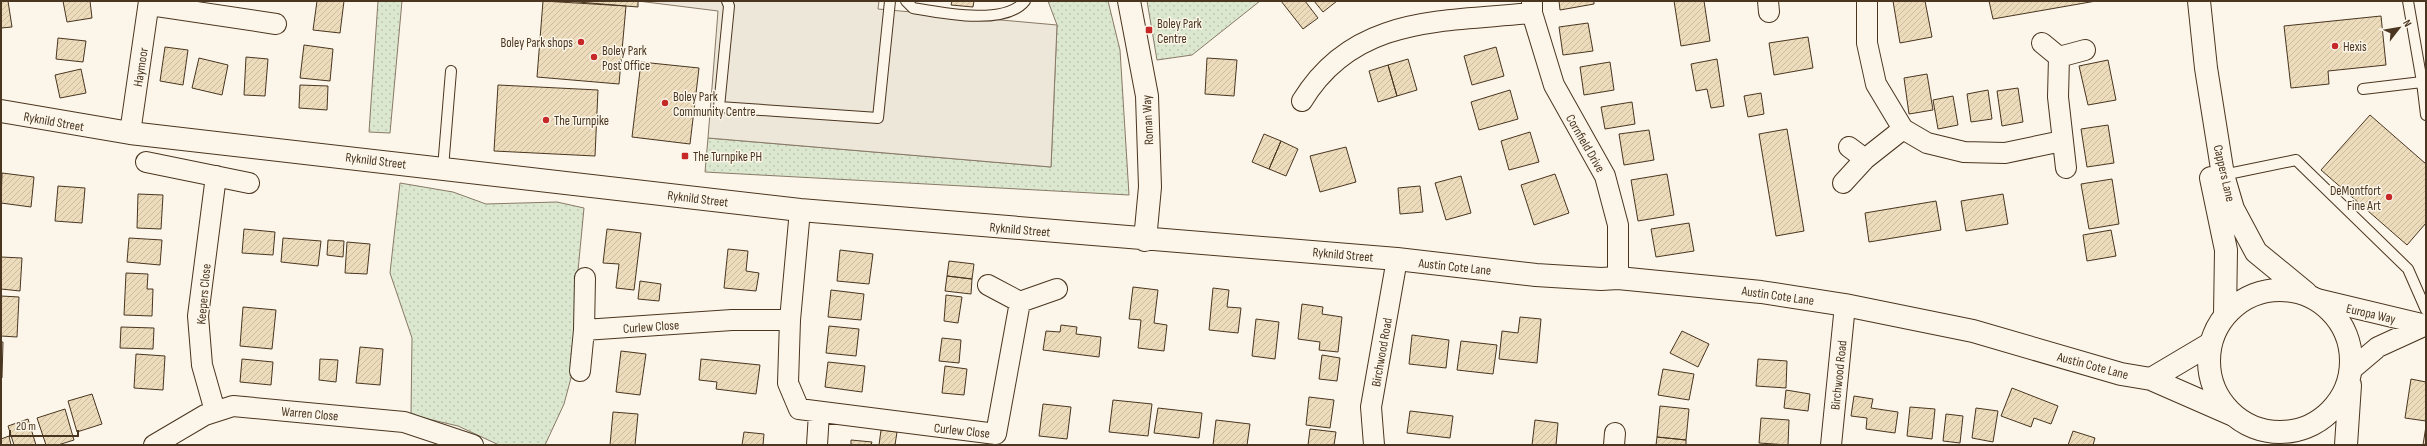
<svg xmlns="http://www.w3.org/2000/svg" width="2427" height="446" font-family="'Sofia Sans Condensed',sans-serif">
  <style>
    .grass { fill: url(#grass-dots); stroke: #887966 }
    .parking { fill: #ede7d9; stroke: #887966 }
    .building { fill: url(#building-hatch); stroke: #4a3520 }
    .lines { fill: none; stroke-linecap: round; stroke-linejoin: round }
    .service-casing { stroke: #4a3520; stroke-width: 12 }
    .minor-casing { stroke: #4a3520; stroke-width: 22 }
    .tertiary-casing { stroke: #4a3520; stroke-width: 24 }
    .trunk-casing { stroke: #4a3520; stroke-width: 24 }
    .service { stroke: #fbf6e9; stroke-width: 10 }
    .minor { stroke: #fbf6e9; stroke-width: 20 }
    .tertiary { stroke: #fbf6e9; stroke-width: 22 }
    .trunk { stroke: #fbf6e9; stroke-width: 22 }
    .poi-dot { fill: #c62828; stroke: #fbf6e9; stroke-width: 1.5 }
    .labels { text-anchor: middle; stroke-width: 3; stroke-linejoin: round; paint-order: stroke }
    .poi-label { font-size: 13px; fill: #4a3520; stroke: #fbf6e9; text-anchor: start }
    .street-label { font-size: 13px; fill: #4a3520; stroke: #fbf6e9 }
  </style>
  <defs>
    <pattern id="grass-dots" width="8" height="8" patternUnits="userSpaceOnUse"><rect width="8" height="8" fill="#dce7d0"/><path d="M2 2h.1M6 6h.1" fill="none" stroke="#bec7b2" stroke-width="1.8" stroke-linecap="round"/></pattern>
    <pattern id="building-hatch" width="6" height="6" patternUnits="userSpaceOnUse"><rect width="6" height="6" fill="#ecdcbc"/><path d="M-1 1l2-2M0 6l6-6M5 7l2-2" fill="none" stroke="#ccbda1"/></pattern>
  </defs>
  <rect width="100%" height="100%" fill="#fbf6e9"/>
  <path class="grass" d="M378,1H402L390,133L369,132Z
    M1048,1H1108L1120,50L1129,195L705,172L708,138L1051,167L1057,25Z
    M1147,1H1260L1192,55L1157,60Z
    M400,183L453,192L486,204L557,202L584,208L575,302V363L564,404L545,445H499L458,426L411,415L412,338L390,273Z"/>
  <path class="parking" d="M638,1H879L878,9L1057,25L1051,167L708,138L718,11Z"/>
  <path class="building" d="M1,1H8L12,27L1,28Z
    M63,1H90L92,18L67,22Z
    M317,1H344L340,33L313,30Z
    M543,1L626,6L619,84L537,77Z
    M566,1H638V7Z
    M952,1H974L973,7L951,5Z
    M1281,1H1305L1318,18L1303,29Z
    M1314,1H1337L1323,12Z
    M1559,1H1594V4L1560,10Z
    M1674,1H1704L1710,41L1681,46Z
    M1893,1H1925L1932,37L1900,43Z
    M1989,1H2096L1993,19Z
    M2381,16L2386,65L2328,71L2329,84L2291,88L2284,26Z
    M1588,23L1593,51L1563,55L1559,27Z
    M1808,37L1813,68L1774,75L1769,43Z
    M58,38L86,41L83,62L56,59Z
    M304,45L333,49L330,81L300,78Z
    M165,47L188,50L183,85L160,81Z
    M1496,47L1504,76L1472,85L1464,56Z
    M246,57L268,59L265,96L244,95Z
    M199,58L228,65L222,95L192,88Z
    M1207,58L1237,60L1234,96L1205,94Z
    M1408,59L1417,90L1397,96L1388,65Z
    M1717,59L1724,106L1711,108L1707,89L1696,91L1691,64Z
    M2108,60L2116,100L2088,105L2079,66Z
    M641,62L699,68L690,144L632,137Z
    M1610,62L1614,90L1584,95L1580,67Z
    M1388,65L1397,96L1378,102L1369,71Z
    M81,69L86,93L60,98L55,75Z
    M1927,74L1933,110L1909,114L1904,78Z
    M300,85L328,86L327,110L299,108Z
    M498,85L598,90L595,156L494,151Z
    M2018,88L2023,122L2002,126L1997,91Z
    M1510,90L1518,119L1479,130L1471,102Z
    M1988,90L1992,119L1971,122L1967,94Z
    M1761,93L1764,114L1748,117L1744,96Z
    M1953,96L1958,125L1938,129L1933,100Z
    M1632,102L1635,124L1605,129L1601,107Z
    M2370,115L2426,164V223L2407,245L2321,170Z
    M2108,125L2114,163L2087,167L2081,129Z
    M1787,129L1804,231L1776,236L1759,134Z
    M1649,130L1654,160L1624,165L1619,134Z
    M1530,132L1539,162L1509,170L1501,141Z
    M1264,134L1281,141L1269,169L1252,162Z
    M1281,141L1298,149L1286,176L1269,169Z
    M1346,147L1356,182L1320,192L1310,156Z
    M2,173L34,177L31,207L1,203Z
    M1555,174L1569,213L1534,225L1521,185Z
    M1667,174L1674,215L1638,221L1631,180Z
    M1461,176L1471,213L1446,220L1435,183Z
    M2112,179L2119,224L2089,229L2081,184Z
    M58,186L85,188L82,223L55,221Z
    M1420,186L1423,212L1400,214L1398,188Z
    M138,194L163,195L161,229L137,228Z
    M2003,194L2008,224L1966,231L1961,201Z
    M1936,201L1941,230L1869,242L1865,213Z
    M1689,223L1694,251L1656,257L1651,229Z
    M244,229L275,232L273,255L242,253Z
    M607,229L641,233L634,290L616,288L619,264L603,263Z
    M2111,230L2116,256L2087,261L2083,235Z
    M129,238L162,240L160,265L127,262Z
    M283,238L321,241L318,266L281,262Z
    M328,240L344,241L343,257L327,255Z
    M347,242L370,244L367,274L345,273Z
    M728,249L748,251L746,271L759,273L756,291L724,288Z
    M840,250L873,254L869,284L837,281Z
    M1,257L22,258L20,291L1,289Z
    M949,261L974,264L972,279L947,276Z
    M126,273L148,274L147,289H153L152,316L124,315Z
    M947,276L972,279L971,294L945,291Z
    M640,281L661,284L659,301L638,299Z
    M1133,287L1158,290L1154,323L1167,325L1164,351L1138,348L1141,320L1129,319Z
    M1213,288L1229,290L1227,307L1241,308L1238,333L1209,330Z
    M831,290L864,294L861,320L828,317Z
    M946,295L962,297L958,323L944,321Z
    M1,296L19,297L17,337L1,336Z
    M1302,304L1323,307L1322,314L1342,317L1338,352L1319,350L1320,342L1298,339Z
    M243,307L276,310L272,349L240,346Z
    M1520,317L1541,319L1537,363L1499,359L1502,331L1518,333Z
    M1256,319L1279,322L1275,359L1252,356Z
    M1061,325L1077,327L1076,334L1101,337L1099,357L1043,350L1046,331L1060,332Z
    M829,326L859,329L856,356L826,353Z
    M121,327L154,328L153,349L120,348Z
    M1682,331L1709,344L1698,367L1670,353Z
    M1412,335L1449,340L1446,368L1409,364Z
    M942,338L961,340L959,363L939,361Z
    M1461,341L1497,345L1493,374L1457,370Z
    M1,342H3L2,378H1Z
    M360,347L383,349L380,385L356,383Z
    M621,351L646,354L640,395L616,392Z
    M136,354L165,356L163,390L134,388Z
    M1322,355L1340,358L1337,381L1319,379Z
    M242,359L273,362L271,385L240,382Z
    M320,359L338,360L336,382L319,380Z
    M701,359L760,365L756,394L716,389L717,382L699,380Z
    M1758,359L1787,361L1786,388L1756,386Z
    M828,362L865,366L862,392L825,387Z
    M945,366L967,369L964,395L942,393Z
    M1663,369L1694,374L1689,400L1658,395Z
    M2411,379L2426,382V421L2405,418Z
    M2012,388L2058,406L2051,424L2034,418L2031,427L2001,416Z
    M1786,390L1810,394L1808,411L1784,408Z
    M92,394L102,424L77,432L68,401Z
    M1854,396L1873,399L1871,408L1898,412L1895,433L1866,429L1867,418L1851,416Z
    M1309,397L1334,400L1330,428L1306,425Z
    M1113,400L1152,404L1148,436L1109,432Z
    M1043,404L1071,407L1067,439L1039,436Z
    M1660,406L1689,409L1686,440L1657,437Z
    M1910,407L1935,409L1932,439L1907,436Z
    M1158,408L1202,413L1199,438L1154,433Z
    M1976,408L1998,411L1993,442L1972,438Z
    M65,409L74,440L58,445H46L37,418Z
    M1410,411L1453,416L1450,438L1407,433Z
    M613,412L638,414L635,445H610Z
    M1946,414L1963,416L1960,443L1943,441Z
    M1761,418L1789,420L1788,445L1759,443Z
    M28,419L36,445H14L8,426Z
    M1216,420L1250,424L1247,445H1213Z
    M1535,420L1558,423L1556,445H1532Z
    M2426,426V445H2423Z
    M1310,429L1336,432L1334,445H1308Z
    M881,430L897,432L895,445H879Z
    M2073,431L2095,438L2093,445H2068Z
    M744,432L764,434L763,445H742Z
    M9,436L11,445H1V439Z
    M1657,437L1686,440V445H1656Z
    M851,440L872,442L871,445H851Z"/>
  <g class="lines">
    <defs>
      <path id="service" d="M727,1L729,6L719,107L878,118L890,1
        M906,1L913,8C942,13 1005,26 1025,1
        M2408,1L2422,82
        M2363,89L2422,82L2426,115
        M443,168L451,71
        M2223,175L2296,160L2408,269L2426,310"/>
      <path id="minor" d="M1532,1V13L1554,85L1605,176L1618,225V278
        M1768,1L1769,12
        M1867,1V43L1876,84L1903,129L1927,143L1964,152L2005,153L2062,141
        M150,5L276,24
        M2042,43L2059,57L2085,50
        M2059,57L2058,97L2066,168
        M1302,101C1354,15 1443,22 1532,13
        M130,133L149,1
        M1849,147L1865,159
        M146,162L249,183
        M1843,183L1865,159L1903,129
        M800,210L790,320L788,383L799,409L996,434L1020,302
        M988,285L1020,302L1057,289
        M2317,299L2426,325
        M584,330L732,320H790
        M2352,369L2378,347L2426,325
        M580,371L584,330L585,278
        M215,411L202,365L198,316L216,176
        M154,445L205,415L233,406L404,422L473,445
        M817,445L819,413
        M1374,445L1371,407L1397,259
        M1614,445L1615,433
        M1831,445L1845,305"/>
      <path id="tertiary" d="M1129,1L1147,96L1150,187L1145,240
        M1,111L130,133L800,210L1397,259L1536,275L1601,279L1618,278L1761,292L1845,305L1973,331L2121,374L2151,379L2231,414
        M2151,379L2210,344"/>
      <path id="trunk" d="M2199,1L2206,68L2223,175L2233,209L2256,252L2306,293
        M2211,178L2226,250L2225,315
        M2209 361a71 71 0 1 1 142 0a71 71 0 1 1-142 0Z
        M2346,445L2350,385"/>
    </defs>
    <use href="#service" class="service-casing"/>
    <use href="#minor" class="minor-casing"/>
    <use href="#tertiary" class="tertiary-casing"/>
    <use href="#trunk" class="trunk-casing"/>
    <use href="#service" class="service"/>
    <use href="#minor" class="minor"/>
    <use href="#tertiary" class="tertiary"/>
    <use href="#trunk" class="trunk"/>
  </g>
  <g class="poi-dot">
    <rect x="1145" y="26" width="8" height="8" rx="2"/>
    <circle cx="581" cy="42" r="4"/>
    <circle cx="2335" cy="46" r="4"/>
    <circle cx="594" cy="57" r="4"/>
    <circle cx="665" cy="103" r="4"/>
    <circle cx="546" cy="120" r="4"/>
    <rect x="681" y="152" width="8" height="8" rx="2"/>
    <circle cx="2389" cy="197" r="4"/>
  </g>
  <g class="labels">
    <g class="poi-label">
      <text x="1157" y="28">Boley Park<tspan x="1157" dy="15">Centre</tspan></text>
      <text x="573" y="47" text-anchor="end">Boley Park shops</text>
      <text x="2343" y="51">Hexis</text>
      <text x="602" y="55">Boley Park<tspan x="602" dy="15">Post Office</tspan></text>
      <text x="673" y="101">Boley Park<tspan x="673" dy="15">Community Centre</tspan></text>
      <text x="554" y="125">The Turnpike</text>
      <text x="693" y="161">The Turnpike PH</text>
      <text x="2381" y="195" text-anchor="end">DeMontfort<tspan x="2381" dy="15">Fine Art</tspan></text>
    </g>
    <g class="street-label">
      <text transform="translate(140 67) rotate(-81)" y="5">Haymoor</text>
      <text transform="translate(1147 120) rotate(-93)" y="5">Roman Way</text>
      <text transform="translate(54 121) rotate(10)" y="5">Ryknild Street</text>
      <text transform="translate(1586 143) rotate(60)" y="5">Cornfield Drive</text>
      <text transform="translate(376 160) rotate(7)" y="5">Ryknild Street</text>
      <text transform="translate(2225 173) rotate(77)" y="5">Cappers Lane</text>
      <text transform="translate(698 198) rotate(7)" y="5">Ryknild Street</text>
      <text transform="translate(1020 229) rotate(5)" y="5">Ryknild Street</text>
      <text transform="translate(1343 254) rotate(5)" y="5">Ryknild Street</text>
      <text transform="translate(1455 266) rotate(6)" y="5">Austin Cote Lane</text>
      <text transform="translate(203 294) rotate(-85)" y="5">Keepers Close</text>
      <text transform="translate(1778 295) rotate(8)" y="5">Austin Cote Lane</text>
      <text transform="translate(2371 313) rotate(13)" y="5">Europa Way</text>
      <text transform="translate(651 326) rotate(-4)" y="5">Curlew Close</text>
      <text transform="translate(1381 352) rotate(-80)" y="5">Birchwood Road</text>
      <text transform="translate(2093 365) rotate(15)" y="5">Austin Cote Lane</text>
      <text transform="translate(1838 375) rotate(-84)" y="5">Birchwood Road</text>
      <text transform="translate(310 413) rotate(5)" y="5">Warren Close</text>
      <text transform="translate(962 430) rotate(6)" y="5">Curlew Close</text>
    </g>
  </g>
  <rect width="2427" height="446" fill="none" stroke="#4a3520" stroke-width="4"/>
  <g transform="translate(2399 28) rotate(59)" stroke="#fbf6e9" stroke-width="3" paint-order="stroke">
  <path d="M0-3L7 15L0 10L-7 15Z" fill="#4a3520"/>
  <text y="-6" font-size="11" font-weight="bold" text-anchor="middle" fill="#4a3520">N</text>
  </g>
  <path d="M10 430v6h68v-6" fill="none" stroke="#4a3520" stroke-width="2"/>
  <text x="16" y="430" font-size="12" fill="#4a3520" stroke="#fbf6e9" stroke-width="3" paint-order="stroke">20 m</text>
</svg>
